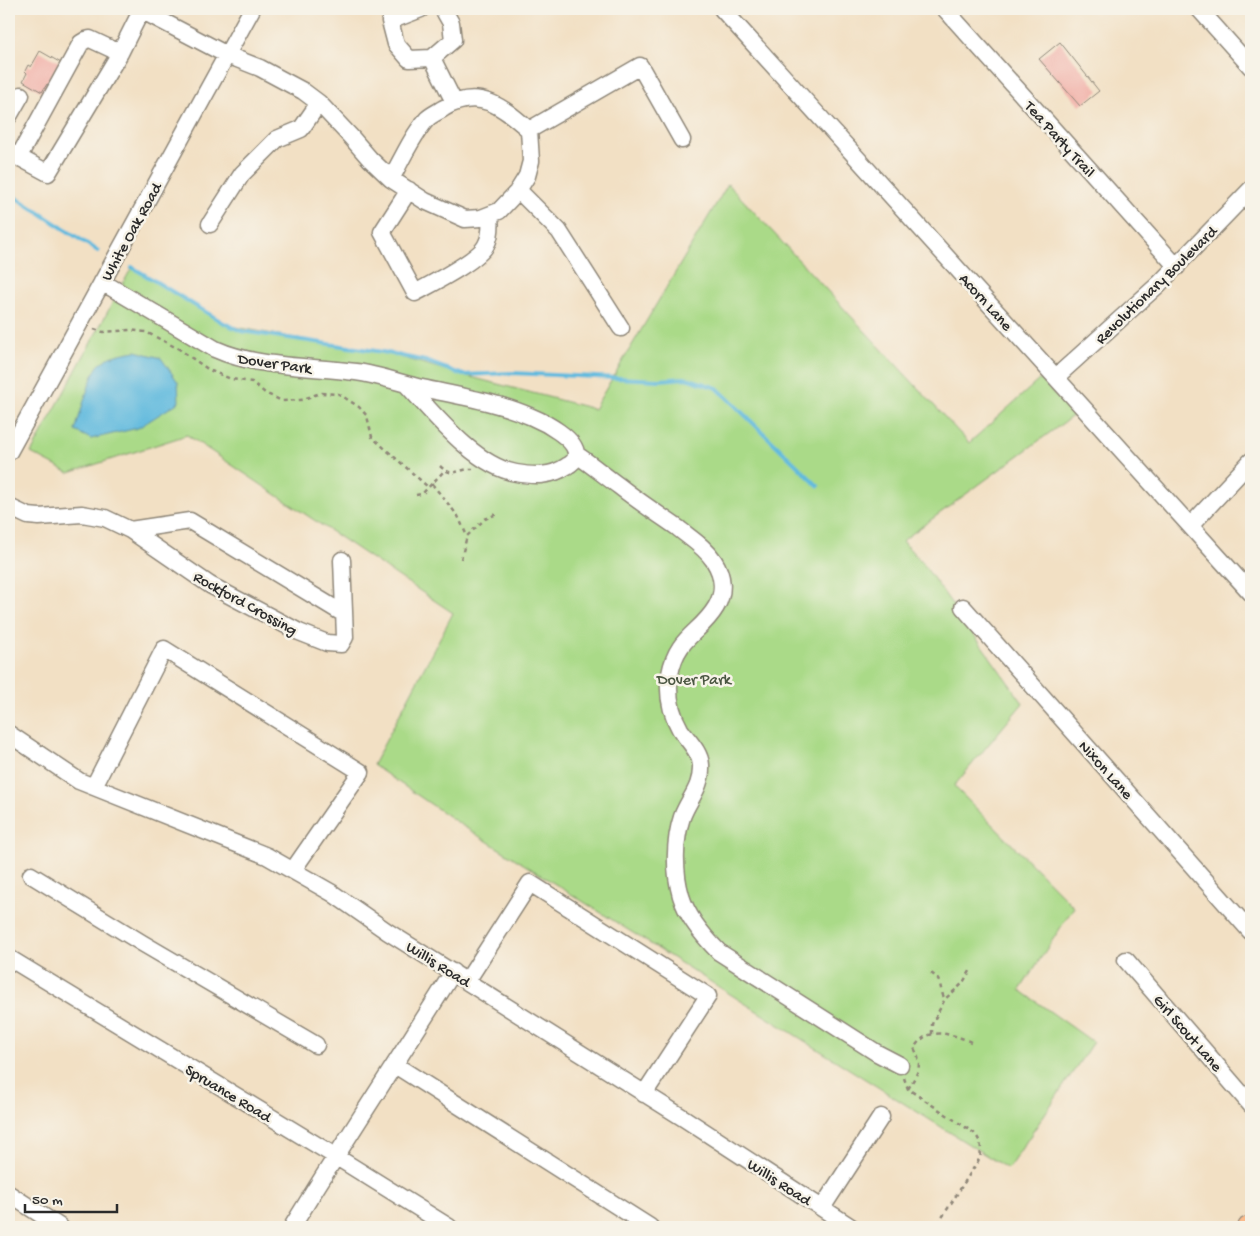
<svg xmlns="http://www.w3.org/2000/svg" width="1260" height="1236" font-family="'Gochi Hand',sans-serif">
  <style>
    .green { fill: #aada88; stroke: #6a825a }
    .water { fill: #61bade; stroke: #467284 }
    .lines { fill: none; stroke-linecap: round; stroke-linejoin: round }
    .stream { stroke: #61bade; stroke-width: 4 }
    .building { fill: #f1a9a1 }
    .minor-casing { stroke: #8e8678; stroke-width: 19 }
    .major-casing { stroke: #8e8678; stroke-width: 22 }
    .path { stroke: #8e8678; stroke-width: 2.5; stroke-dasharray: 4 4; stroke-linecap: butt }
    .minor { stroke: #fff; stroke-width: 16 }
    .major { stroke: #fbbb8c; stroke-width: 20 }
    .labels { text-anchor: middle; stroke-width: 5; stroke-linejoin: round; paint-order: stroke }
    .street-label { font-size: 16px; fill: #2b2b2b; stroke: #f7f3e8 }
    .park-label { font-size: 16px; fill: #4b5742; stroke: #f7f3e8 }
  </style>
  <rect width="100%" height="100%" fill="#f7f3e8"/>
  <filter id="ink" filterUnits="userSpaceOnUse"><feTurbulence type="fractalNoise" baseFrequency=".02" numOctaves="2"/><feDisplacementMap in="SourceGraphic" scale="10" xChannelSelector="R" yChannelSelector="G"/><feConvolveMatrix kernelMatrix="1 2 1 2 8 2 1 2 1" color-interpolation-filters="sRGB"/></filter>
  <filter id="wash" filterUnits="userSpaceOnUse"><feTurbulence type="fractalNoise" baseFrequency=".0096" numOctaves="4" result="noise"/><feDisplacementMap in="SourceGraphic" scale="20" xChannelSelector="R" yChannelSelector="G"/><feGaussianBlur stdDeviation="1.12" result="paint"/><feColorMatrix in="noise" values="0 0 0 0 0 0 0 0 0 0 0 0 0 0 0 0 0 1.4 0 .05"/><feComposite in="paint" operator="in"/></filter>
  <g filter="url(#wash)">
    <rect width="100%" height="100%" fill="#f2e0c4"/>
    <path class="green" d="M728,184L969,443L1040,379L1074,415L902,541L921,561L1023,703L954,786L1074,907L1020,990L1093,1042L1008,1169L463,826L373,765L453,613L187,435L69,473L31,453L132,267L230,326L306,340L383,352L463,375L594,409Z"/>
    <path class="water" d="M136,351L161,358L178,382L179,402L138,428L91,439L75,431C79,418 91,373 99,365C108,355 124,353 136,351Z"/>
    <g class="lines">
      <path class="stream" d="M9,193L98,251
        M132,267L222,322L241,331L383,352L425,361L463,375L512,373L659,380L686,378L717,388L818,486"/>
    </g>
    <g id="blocks">
      <path class="building" d="M1060,42L1099,91L1080,106L1039,59Z
        M40,51L61,63L54,78L53,77L49,85L47,84L42,92L23,81L27,73L25,71L28,65L31,67Z"/>
    </g>
  </g>
  <g filter="url(#ink)">
    <use href="#blocks" fill-opacity="0" stroke="#8e8678" stroke-width="1"/>
    <g class="lines">
      <defs>
        <path id="minor" d="M139,9L227,55L260,68L303,91L319,103L351,137L370,159L391,179L425,201L465,219L481,218L499,211L517,192L527,176L531,161L529,130C503,107 479,87 444,108C438,112 431,115 427,119C412,136 402,159 391,179
          M421,9L390,21L396,44L409,59L432,58L453,40L451,23L443,9
          M722,9L1251,593
          M945,9L1177,267
          M1199,9L1251,67
          M432,58L454,102
          M9,116L21,95
          M529,130L640,66L682,140
          M9,152L48,173L120,53L142,9
          M18,158L81,43L86,40L90,39L120,53
          M409,190L382,232L415,293C431,284 479,260 486,245C491,236 491,225 490,215
          M518,190L559,231L621,328
          M210,224L242,174L277,139L301,129L319,103
          M102,282L215,349C257,368 310,366 356,372C379,375 400,383 422,388C459,396 498,402 532,417C544,422 577,439 576,455C576,460 571,464 567,466C551,477 534,476 516,473C475,466 434,414 406,384
          M1056,377L1159,284L1251,189
          M9,452L252,9
          M577,455C592,465 605,476 619,486C638,501 658,514 678,528C690,538 705,547 714,561C723,575 725,592 716,607C700,634 677,636 670,674C667,693 671,713 680,729C687,740 700,751 701,765C702,788 689,798 682,817C674,841 674,872 681,896C687,916 704,937 719,952L877,1053L900,1065
          M9,507L28,516L39,517L82,514L105,518L130,530L210,585L299,632L327,643L341,644L345,637L342,560
          M1191,525L1251,461
          M130,530L190,521L344,614
          M963,607L1251,932
          M9,734L79,781L267,856L332,893L388,932L685,1119L851,1227
          M94,786L164,649L361,772L293,870
          M31,875L142,943L316,1045
          M9,958L335,1156L449,1227
          M1126,960L1251,1105
          M467,981L530,883L708,996L644,1094
          M395,1065L650,1227
          M9,1194L60,1227
          M822,1208L881,1117
          M292,1227C344,1141 400,1058 453,972"/>
        <path id="major" d="M1248,1227L1251,1226"/>
      </defs>
      <use href="#minor" class="minor-casing"/>
      <use href="#major" class="major-casing"/>
      <path class="path" d="M94,329L103,332L130,330L146,332L179,349L209,370L231,379L252,382L265,393L282,401L301,400L320,393L339,394L359,407L367,416L372,437L428,487
        M440,466C453,479 459,468 473,469
        M432,484L458,516L467,536
        M416,495L422,494L444,471
        M461,559L467,536L485,519L499,513
        M931,973C944,982 938,988 945,999
        M932,1034V1024L945,999L962,984L972,968
        M904,1078L908,1089L974,1133C981,1141 982,1147 980,1158L936,1227
        M908,1089C917,1074 924,1066 914,1048C916,1045 919,1041 922,1039C935,1028 959,1036 973,1043"/>
      <use href="#minor" class="minor"/>
      <use href="#major" class="major"/>
    </g>
  </g>
  <g class="labels">
    <g class="street-label">
      <text transform="translate(1061 138) rotate(48)" y="6">Tea Party Trail</text>
      <text transform="translate(130 231) rotate(-61)" y="6">White Oak Road</text>
      <text transform="translate(1155 284) rotate(-44)" y="6">Revolutionary Boulevard</text>
      <text transform="translate(987 301) rotate(48)" y="6">Acorn Lane</text>
      <text transform="translate(275 362) rotate(8)" y="6">Dover Park</text>
      <text transform="translate(246 602) rotate(29)" y="6">Rockford Crossing</text>
      <text transform="translate(1107 769) rotate(48)" y="6">Nixon Lane</text>
      <text transform="translate(439 963) rotate(32)" y="6">Willis Road</text>
      <text transform="translate(1189 1032) rotate(49)" y="6">Girl Scout Lane</text>
      <text transform="translate(229 1092) rotate(31)" y="6">Spruance Road</text>
      <text transform="translate(780 1181) rotate(33)" y="6">Willis Road</text>
    </g>
    <g class="park-label">
      <text x="694" y="684">Dover Park</text>
    </g>
  </g>
  <rect width="1260" height="1236" fill="none" stroke="#f7f3e8" stroke-width="30"/>
  <path d="M25 1204v8h92v-8" fill="none" stroke="#2b2b2b" stroke-width="2.5"/>
  <text x="32" y="1204" font-size="15" fill="#2b2b2b" stroke="#f7f3e8" stroke-width="4" paint-order="stroke">50 m</text>
</svg>
